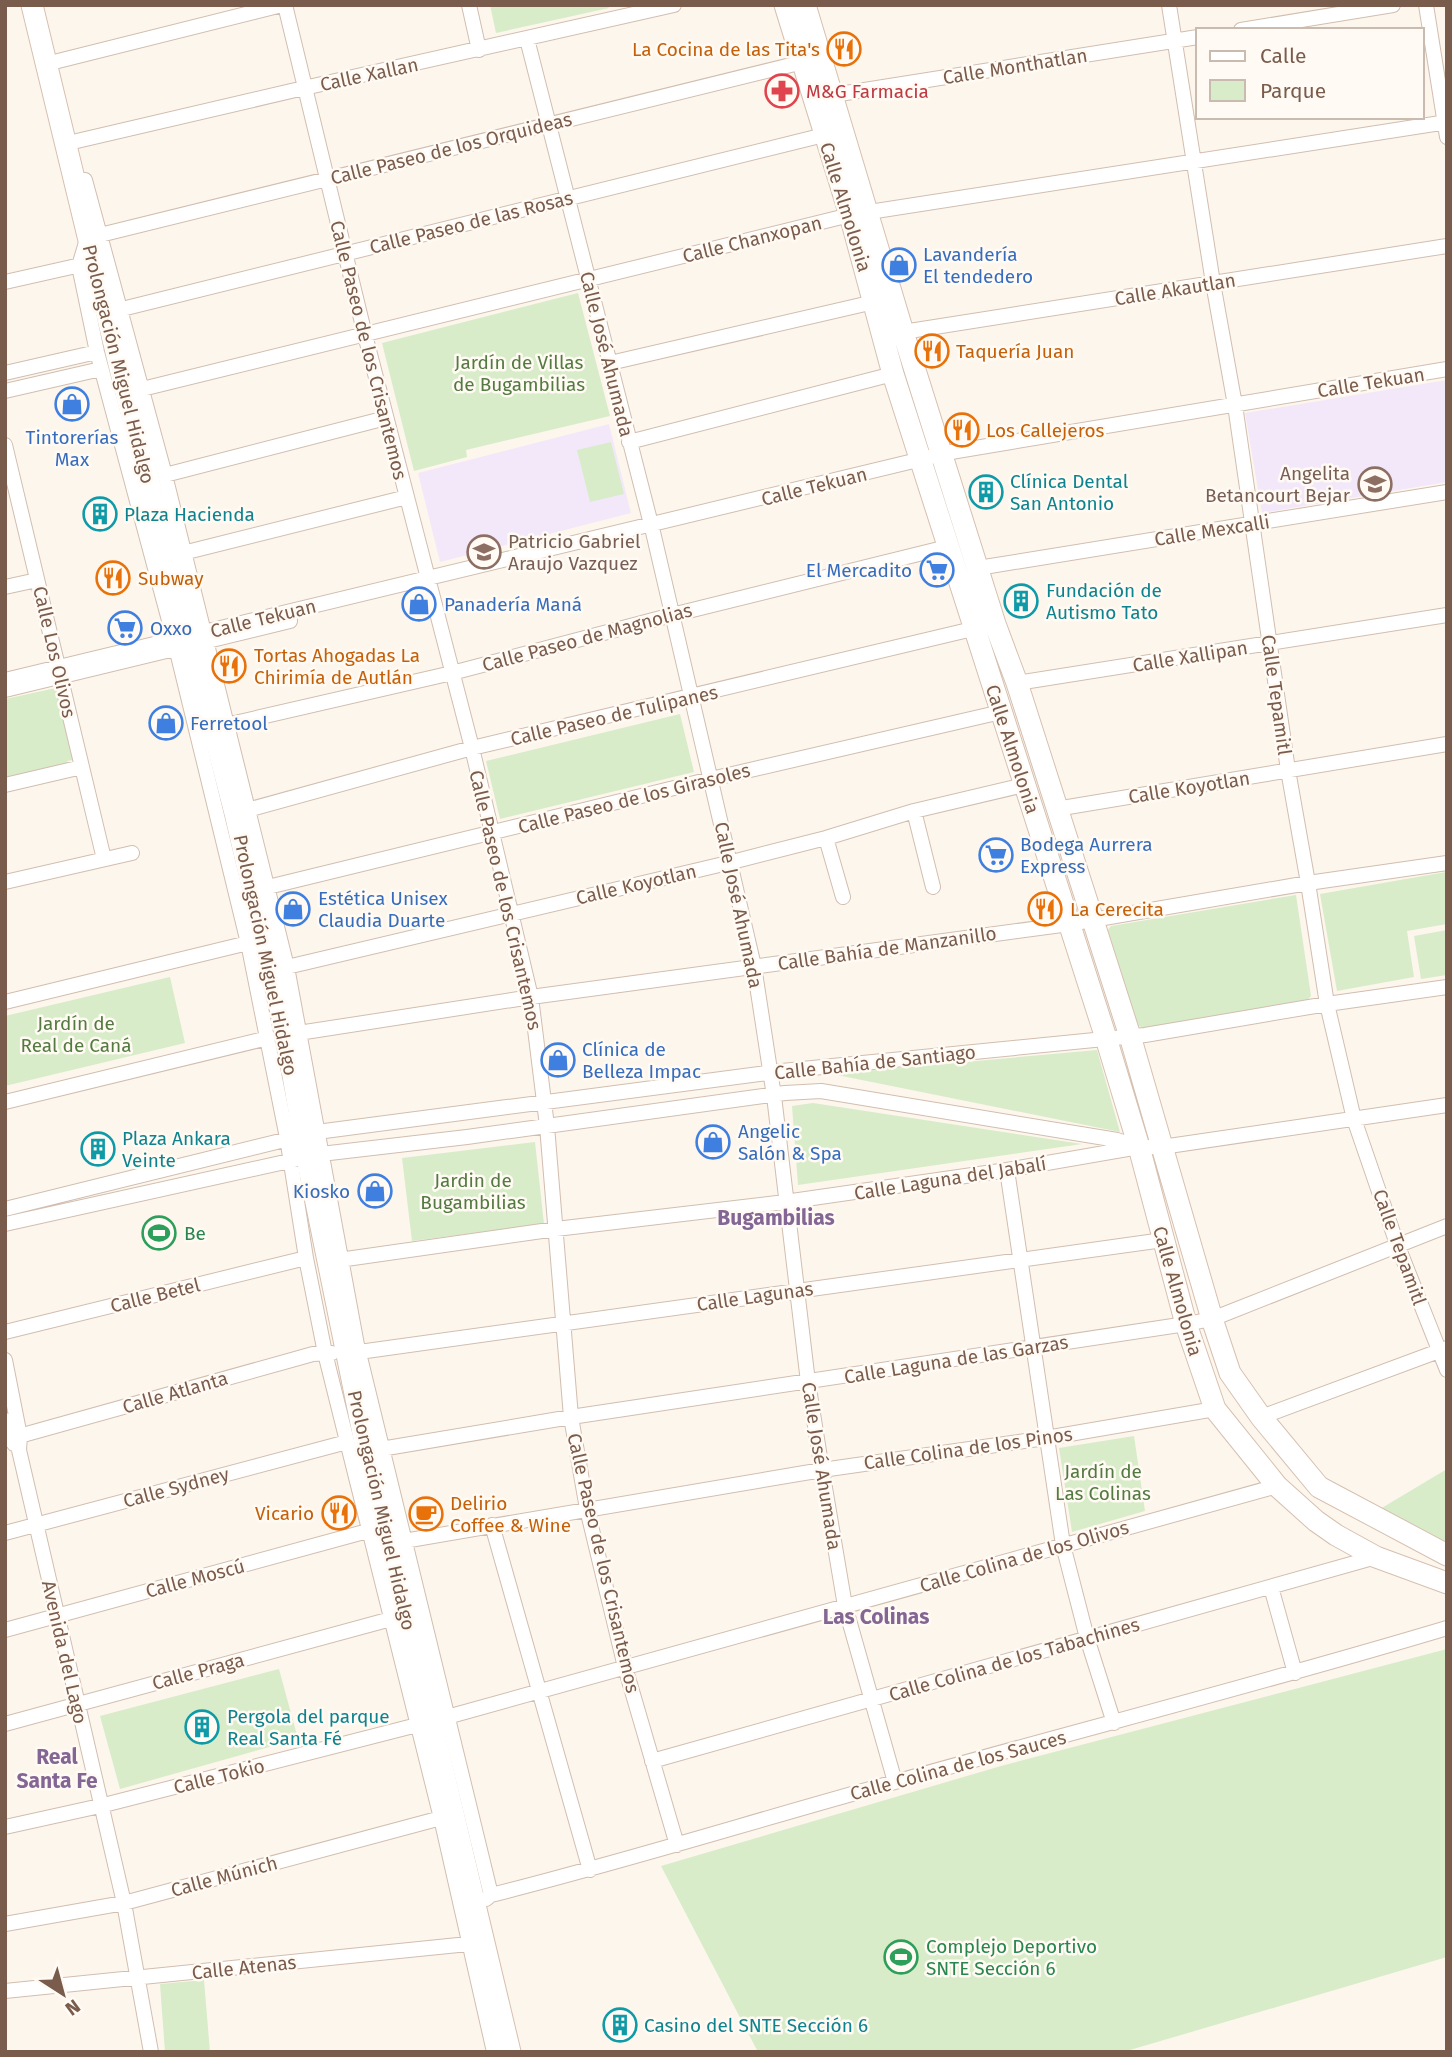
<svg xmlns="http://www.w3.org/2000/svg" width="1452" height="2057" font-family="'Fira Sans',sans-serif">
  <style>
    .education { fill: #f3e8fa }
    .green { fill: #d8ecc9 }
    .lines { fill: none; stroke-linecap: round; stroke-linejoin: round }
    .street-casing { stroke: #d1beb0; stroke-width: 16 }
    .secondary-casing { stroke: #d6c0b0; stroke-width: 23 }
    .street { stroke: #fff; stroke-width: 14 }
    .secondary { stroke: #fff; stroke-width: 21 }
    .labels { text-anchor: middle; stroke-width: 5; stroke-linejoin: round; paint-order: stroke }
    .food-label { font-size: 19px; fill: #c56008; stroke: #fffaf3; text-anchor: start }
    .street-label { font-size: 19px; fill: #7a5c4d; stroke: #fffaf3 }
    .health-label { font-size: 19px; fill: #be3a42; stroke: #fffaf3; text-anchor: start }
    .shop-label { font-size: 19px; fill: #366cbe; stroke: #fffaf3; text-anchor: start }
    .park-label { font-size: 19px; fill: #537a41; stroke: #fffaf3 }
    .education-label { font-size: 19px; fill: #785e54; stroke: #fffaf3; text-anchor: end }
    .culture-label { font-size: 19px; fill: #0d838f; stroke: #fffaf3; text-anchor: start }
    .leisure-label { font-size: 19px; fill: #27864d; stroke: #fffaf3; text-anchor: start }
    .neighbourhood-label { font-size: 21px; font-weight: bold; fill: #846695; stroke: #fffaf3 }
  </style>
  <rect width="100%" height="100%" fill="#fdf6ec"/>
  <path class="education" d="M1447,380V482L1262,513L1245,413Z
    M609,424L631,513L440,562L418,473Z"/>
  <path class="green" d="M490,5H608L609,8L496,33Z
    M578,293L610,416L466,450L467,457L414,471L382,343Z
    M611,442L624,494L590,502L577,450Z
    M56,688L73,760L67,761L68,765L5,780V699Z
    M680,714L694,772L500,819L486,761Z
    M1446,872L1447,924L1407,931L1414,977L1337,991L1320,894Z
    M1296,895L1311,996L1304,1004L1143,1028L1137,1025L1107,931L1111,926Z
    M1447,930V975L1421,979L1414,936Z
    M170,977L185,1043L5,1086V1016Z
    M1097,1050L1120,1132L832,1074Z
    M813,1103L1082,1144L798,1185L792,1106Z
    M535,1142L544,1224L412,1241L402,1158Z
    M1134,1436L1145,1511L1072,1532L1059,1448Z
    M1447,1469V1545L1380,1509Z
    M1447,1649V1957L1123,2052H758L661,1866L1001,1766Z
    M279,1669L298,1739L120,1789L100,1716Z
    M204,1980L210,2052H165L160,1984Z"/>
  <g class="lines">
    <defs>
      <path id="street" d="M285,5L365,335L472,748L531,997L547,1126L571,1417L587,1509L625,1667L677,1845
        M469,5L479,50
        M1169,5L1213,283L1235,405L1288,770L1308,883L1327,1004L1354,1119L1397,1244L1447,1370
        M1426,5L1447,137
        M1241,30L1393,5
        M527,39L653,532L754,966L774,1096L808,1382L822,1470L845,1606L895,1782
        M46,64L282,5
        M833,95L1198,37
        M64,144L304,88L674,5
        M85,180L165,475L287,967L357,1345L491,1895
        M100,235L803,62
        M87,239L79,266L97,352L174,639L248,943L287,1138L306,1258L325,1353L441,1818L494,2052
        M5,282L85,264
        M118,310L824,135
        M903,332L1447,246
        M610,363L874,302
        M5,373L97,352
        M5,391L101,369
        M134,391L850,215L1447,122
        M629,442L893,374
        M5,445L104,859
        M165,475L386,418
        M183,553L407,497
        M978,568L1447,492
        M5,587L37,580
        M5,680L951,452L1447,369
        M1017,683L1447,615
        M5,690L290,621
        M226,725L452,673L672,615L947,547
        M5,785L82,767
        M1056,809L1447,744
        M914,811L933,887
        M240,812L472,748L981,627
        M826,838L843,897
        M5,882L132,853
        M268,887L711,779L1001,712
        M287,967L732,862L826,838L914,811L1024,785
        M5,1002L248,943
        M292,1034L531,997L1069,924L1308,883L1447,863
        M5,1102L268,1038
        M1007,1170L1063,1545L1087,1638L1114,1723
        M5,1209L317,1132L782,1071L1145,1035L1327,1004L1447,987
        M5,1224L321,1154L467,1137L785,1093L821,1091L1117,1140L1139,1147
        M332,1261L556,1229L785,1202L1007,1170L1139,1147H1162L1447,1105
        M5,1332L306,1258
        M352,1353L1163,1240
        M5,1360L20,1436L19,1450L124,1903L151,2052
        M1261,1417L1447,1348
        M5,1420L10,1438L14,1444
        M5,1440L313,1354L332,1353
        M375,1450L571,1417L1186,1324L1212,1319L1447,1226
        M492,1525L590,1870
        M5,1533L347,1442
        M398,1542L822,1470L1046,1438L1215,1409
        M1271,1587L1295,1673
        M5,1630L375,1529
        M447,1717L1277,1486
        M5,1724L391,1619
        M652,1761L1376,1557
        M5,1827L100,1806L425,1723
        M486,1899L491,1895C627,1861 760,1819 895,1782C1079,1730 1264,1683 1447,1628
        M5,1924L124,1903L441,1818
        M5,1991L478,1943"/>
      <path id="secondary" d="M32,5L126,393L235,813L286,1034L307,1158L365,1443L510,2052
        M785,5L850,215L893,374L1106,1038L1139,1147L1186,1324L1215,1409L1277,1486L1316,1521L1336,1535L1376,1557L1447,1583
        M805,5L903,332L995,624L1017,683L1130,1036L1212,1319L1230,1373L1261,1417L1319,1487L1447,1555"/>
    </defs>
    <use href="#street" class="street-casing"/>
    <use href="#secondary" class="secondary-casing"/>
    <use href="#street" class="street"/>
    <use href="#secondary" class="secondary"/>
  </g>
  <defs>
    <symbol id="restaurant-ring" viewBox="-11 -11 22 22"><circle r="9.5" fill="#fffaf3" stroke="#e8710a" stroke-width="1.5"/><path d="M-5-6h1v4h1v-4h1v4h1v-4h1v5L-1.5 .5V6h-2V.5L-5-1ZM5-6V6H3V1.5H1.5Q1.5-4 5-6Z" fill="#e8710a"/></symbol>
    <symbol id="pharmacy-ring" viewBox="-11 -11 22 22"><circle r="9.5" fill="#fffaf3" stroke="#e0444e" stroke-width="1.5"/><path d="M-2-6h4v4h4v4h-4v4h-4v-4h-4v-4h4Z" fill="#e0444e"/></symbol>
    <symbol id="shop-ring" viewBox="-11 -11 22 22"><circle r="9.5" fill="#fffaf3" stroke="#3f7fe0" stroke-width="1.5"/><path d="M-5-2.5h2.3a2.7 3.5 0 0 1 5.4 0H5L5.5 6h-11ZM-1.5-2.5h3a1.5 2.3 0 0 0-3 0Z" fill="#3f7fe0"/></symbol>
    <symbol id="school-ring" viewBox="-11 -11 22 22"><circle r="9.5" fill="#fffaf3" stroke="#8d6e63" stroke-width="1.5"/><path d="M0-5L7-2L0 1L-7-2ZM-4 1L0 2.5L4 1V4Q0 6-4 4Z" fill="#8d6e63"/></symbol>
    <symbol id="building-ring" viewBox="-11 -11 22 22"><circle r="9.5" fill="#fffaf3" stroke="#0f9aa8" stroke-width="1.5"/><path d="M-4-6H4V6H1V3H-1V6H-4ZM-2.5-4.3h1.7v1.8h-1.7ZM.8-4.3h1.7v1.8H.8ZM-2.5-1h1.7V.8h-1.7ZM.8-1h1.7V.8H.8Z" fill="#0f9aa8"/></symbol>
    <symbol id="supermarket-ring" viewBox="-11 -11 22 22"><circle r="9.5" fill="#fffaf3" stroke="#3f7fe0" stroke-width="1.5"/><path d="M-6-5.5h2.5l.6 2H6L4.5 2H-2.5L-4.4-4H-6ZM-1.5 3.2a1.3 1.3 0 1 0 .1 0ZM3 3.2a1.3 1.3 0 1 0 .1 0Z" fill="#3f7fe0"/></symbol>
    <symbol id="stadium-ring" viewBox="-11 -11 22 22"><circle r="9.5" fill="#fffaf3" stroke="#2e9e5b" stroke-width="1.5"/><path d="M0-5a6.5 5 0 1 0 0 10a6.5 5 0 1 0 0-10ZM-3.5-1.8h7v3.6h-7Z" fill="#2e9e5b"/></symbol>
    <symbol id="cafe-ring" viewBox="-11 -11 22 22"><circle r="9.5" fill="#fffaf3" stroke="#e8710a" stroke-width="1.5"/><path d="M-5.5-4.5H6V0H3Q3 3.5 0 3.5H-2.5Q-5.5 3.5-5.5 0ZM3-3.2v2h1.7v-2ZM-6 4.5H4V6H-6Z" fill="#e8710a"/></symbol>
  </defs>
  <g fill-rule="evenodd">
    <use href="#restaurant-ring" x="825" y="30" width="38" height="38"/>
    <use href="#pharmacy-ring" x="763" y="72" width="38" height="38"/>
    <use href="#shop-ring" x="880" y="246" width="38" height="38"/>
    <use href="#restaurant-ring" x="913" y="332" width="38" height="38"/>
    <use href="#shop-ring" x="53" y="385" width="38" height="38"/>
    <use href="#restaurant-ring" x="943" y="411" width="38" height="38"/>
    <use href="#school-ring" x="1356" y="465" width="38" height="38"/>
    <use href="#building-ring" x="967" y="473" width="38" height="38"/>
    <use href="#building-ring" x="81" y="495" width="38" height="38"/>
    <use href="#school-ring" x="465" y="533" width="38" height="38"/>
    <use href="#supermarket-ring" x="918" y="551" width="38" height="38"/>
    <use href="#restaurant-ring" x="94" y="559" width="38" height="38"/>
    <use href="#building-ring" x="1002" y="582" width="38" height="38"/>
    <use href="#shop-ring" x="400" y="585" width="38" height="38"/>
    <use href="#supermarket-ring" x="106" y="609" width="38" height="38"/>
    <use href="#restaurant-ring" x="210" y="647" width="38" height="38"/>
    <use href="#shop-ring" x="147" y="704" width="38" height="38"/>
    <use href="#supermarket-ring" x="977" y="836" width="38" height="38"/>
    <use href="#shop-ring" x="274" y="890" width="38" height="38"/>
    <use href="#restaurant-ring" x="1026" y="890" width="38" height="38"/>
    <use href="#shop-ring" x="539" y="1041" width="38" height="38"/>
    <use href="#shop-ring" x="694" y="1123" width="38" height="38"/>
    <use href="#building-ring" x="79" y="1130" width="38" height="38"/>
    <use href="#shop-ring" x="356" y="1172" width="38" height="38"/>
    <use href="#stadium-ring" x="140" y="1214" width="38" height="38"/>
    <use href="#restaurant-ring" x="320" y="1494" width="38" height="38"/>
    <use href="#cafe-ring" x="407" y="1495" width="38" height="38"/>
    <use href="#building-ring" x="183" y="1708" width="38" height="38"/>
    <use href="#stadium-ring" x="882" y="1938" width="38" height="38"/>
    <use href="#building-ring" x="601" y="2006" width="38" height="38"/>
  </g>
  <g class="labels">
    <g class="food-label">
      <text x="820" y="56" text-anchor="end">La Cocina de las Tita's</text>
      <text x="956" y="358">Taquería Juan</text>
      <text x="986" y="437">Los Callejeros</text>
      <text x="138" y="585">Subway</text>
      <text x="254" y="662">Tortas Ahogadas La<tspan x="254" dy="22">Chirimía de Autlán</tspan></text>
      <text x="1070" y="916">La Cerecita</text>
      <text x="450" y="1510">Delirio<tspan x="450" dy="22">Coffee &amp; Wine</tspan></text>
      <text x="314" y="1520" text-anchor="end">Vicario</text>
    </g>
    <g class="street-label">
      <text transform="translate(1015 66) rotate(-9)" y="7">Calle Monthatlan</text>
      <text transform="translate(369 74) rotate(-12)" y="7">Calle Xallan</text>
      <text transform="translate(451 148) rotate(-14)" y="7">Calle Paseo de los Orquideas</text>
      <text transform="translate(846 207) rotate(73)" y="7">Calle Almolonia</text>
      <text transform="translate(471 222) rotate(-14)" y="7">Calle Paseo de las Rosas</text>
      <text transform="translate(752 239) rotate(-14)" y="7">Calle Chanxopan</text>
      <text transform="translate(1175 289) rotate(-9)" y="7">Calle Akautlan</text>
      <text transform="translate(369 350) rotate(76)" y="7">Calle Paseo de los Crisantemos</text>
      <text transform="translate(607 354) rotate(76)" y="7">Calle José Ahumada</text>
      <text transform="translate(119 364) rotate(76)" y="7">Prolongación Miguel Hidalgo</text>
      <text transform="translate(1371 382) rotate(-9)" y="7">Calle Tekuan</text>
      <text transform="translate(814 486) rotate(-14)" y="7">Calle Tekuan</text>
      <text transform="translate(1212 530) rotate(-9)" y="7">Calle Mexcalli</text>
      <text transform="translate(263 618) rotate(-14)" y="7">Calle Tekuan</text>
      <text transform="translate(587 637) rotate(-15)" y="7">Calle Paseo de Magnolias</text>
      <text transform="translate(55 652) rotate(77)" y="7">Calle Los Olivos</text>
      <text transform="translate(1190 656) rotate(-9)" y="7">Calle Xallipan</text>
      <text transform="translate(1277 695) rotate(82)" y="7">Calle Tepamitl</text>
      <text transform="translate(614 715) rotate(-13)" y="7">Calle Paseo de Tulipanes</text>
      <text transform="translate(1013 749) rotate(72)" y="7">Calle Almolonia</text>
      <text transform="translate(1189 787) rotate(-9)" y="7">Calle Koyotlan</text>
      <text transform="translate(634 798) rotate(-14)" y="7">Calle Paseo de los Girasoles</text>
      <text transform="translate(636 884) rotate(-13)" y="7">Calle Koyotlan</text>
      <text transform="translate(506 900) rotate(77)" y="7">Calle Paseo de los Crisantemos</text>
      <text transform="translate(739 905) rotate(78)" y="7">Calle José Ahumada</text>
      <text transform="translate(887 948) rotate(-8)" y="7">Calle Bahía de Manzanillo</text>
      <text transform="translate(266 955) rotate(78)" y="7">Prolongación Miguel Hidalgo</text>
      <text transform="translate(875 1062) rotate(-6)" y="7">Calle Bahía de Santiago</text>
      <text transform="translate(950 1178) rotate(-9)" y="7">Calle Laguna del Jabalí</text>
      <text transform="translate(1400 1247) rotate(70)" y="7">Calle Tepamitl</text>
      <text transform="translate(1178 1291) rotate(74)" y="7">Calle Almolonia</text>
      <text transform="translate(155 1295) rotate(-14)" y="7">Calle Betel</text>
      <text transform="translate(755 1296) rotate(-8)" y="7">Calle Lagunas</text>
      <text transform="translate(956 1359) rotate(-9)" y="7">Calle Laguna de las Garzas</text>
      <text transform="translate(175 1392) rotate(-16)" y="7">Calle Atlanta</text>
      <text transform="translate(968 1448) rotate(-8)" y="7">Calle Colina de los Pinos</text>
      <text transform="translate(822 1466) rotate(81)" y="7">Calle José Ahumada</text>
      <text transform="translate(176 1487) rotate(-15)" y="7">Calle Sydney</text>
      <text transform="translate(382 1510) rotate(77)" y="7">Prolongación Miguel Hidalgo</text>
      <text transform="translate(1024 1556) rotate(-16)" y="7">Calle Colina de los Olivos</text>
      <text transform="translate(604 1563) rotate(77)" y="7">Calle Paseo de los Crisantemos</text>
      <text transform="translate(195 1578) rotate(-15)" y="7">Calle Moscú</text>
      <text transform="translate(65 1652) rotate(77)" y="7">Avenida del Lago</text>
      <text transform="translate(1014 1659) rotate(-16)" y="7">Calle Colina de los Tabachines</text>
      <text transform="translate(198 1671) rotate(-15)" y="7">Calle Praga</text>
      <text transform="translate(958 1765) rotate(-15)" y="7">Calle Colina de los Sauces</text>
      <text transform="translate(219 1776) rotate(-14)" y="7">Calle Tokio</text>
      <text transform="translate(224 1876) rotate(-15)" y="7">Calle Múnich</text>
      <text transform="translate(244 1967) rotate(-6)" y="7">Calle Atenas</text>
    </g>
    <g class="health-label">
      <text x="806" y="98">M&amp;G Farmacia</text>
    </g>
    <g class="shop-label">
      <text x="923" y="261">Lavandería<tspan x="923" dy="22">El tendedero</tspan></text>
      <text x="72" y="444" text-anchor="middle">Tintorerías<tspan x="72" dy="22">Max</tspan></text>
      <text x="912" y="577" text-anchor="end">El Mercadito</text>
      <text x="444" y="611">Panadería Maná</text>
      <text x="150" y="635">Oxxo</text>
      <text x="190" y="730">Ferretool</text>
      <text x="1020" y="851">Bodega Aurrera<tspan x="1020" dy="22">Express</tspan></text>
      <text x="318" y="905">Estética Unisex<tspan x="318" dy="22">Claudia Duarte</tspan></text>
      <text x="582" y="1056">Clínica de<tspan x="582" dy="22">Belleza Impac</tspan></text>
      <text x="738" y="1138">Angelic<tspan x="738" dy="22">Salón &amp; Spa</tspan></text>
      <text x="350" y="1198" text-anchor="end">Kiosko</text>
    </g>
    <g class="park-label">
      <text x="519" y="369">Jardín de Villas<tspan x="519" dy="22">de Bugambilias</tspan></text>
      <text x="76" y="1030">Jardín de<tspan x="76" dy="22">Real de Caná</tspan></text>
      <text x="473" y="1187">Jardin de<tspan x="473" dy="22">Bugambilias</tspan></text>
      <text x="1103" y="1478">Jardín de<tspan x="1103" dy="22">Las Colinas</tspan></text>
    </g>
    <g class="education-label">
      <text x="1350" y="480">Angelita<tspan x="1350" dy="22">Betancourt Bejar</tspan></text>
      <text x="508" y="548" text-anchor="start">Patricio Gabriel<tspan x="508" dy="22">Araujo Vazquez</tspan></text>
    </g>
    <g class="culture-label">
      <text x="1010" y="488">Clínica Dental<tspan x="1010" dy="22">San Antonio</tspan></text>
      <text x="124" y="521">Plaza Hacienda</text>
      <text x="1046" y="597">Fundación de<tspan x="1046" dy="22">Autismo Tato</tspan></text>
      <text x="122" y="1145">Plaza Ankara<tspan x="122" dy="22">Veinte</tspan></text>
      <text x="227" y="1723">Pergola del parque<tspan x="227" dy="22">Real Santa Fé</tspan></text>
      <text x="644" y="2032">Casino del SNTE Sección 6</text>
    </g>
    <g class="leisure-label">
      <text x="184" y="1240">Be</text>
      <text x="926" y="1953">Complejo Deportivo<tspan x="926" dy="22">SNTE Sección 6</tspan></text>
    </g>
    <g class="neighbourhood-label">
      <text x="776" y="1225">Bugambilias</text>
      <text x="876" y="1624">Las Colinas</text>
      <text x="57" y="1764">Real<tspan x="57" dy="24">Santa Fe</tspan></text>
    </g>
  </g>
  <rect width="1452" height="2057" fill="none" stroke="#7a5c4d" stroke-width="14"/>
  <rect x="1196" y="28" width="228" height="91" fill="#fffaf3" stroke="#cabbb1" stroke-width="2"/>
  <rect x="1210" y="51" width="35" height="10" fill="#ffffff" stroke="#cabbb1" stroke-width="2"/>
  <text x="1260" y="63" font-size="21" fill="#7a5c4d">Calle</text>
  <rect x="1210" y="80" width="35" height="21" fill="#d8ecc9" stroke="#cabbb1" stroke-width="2"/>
  <text x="1260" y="98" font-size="21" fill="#7a5c4d">Parque</text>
  <g transform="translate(63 1994) rotate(144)" stroke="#fffaf3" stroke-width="5" paint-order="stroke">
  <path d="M0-5L12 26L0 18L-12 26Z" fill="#7a5c4d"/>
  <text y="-10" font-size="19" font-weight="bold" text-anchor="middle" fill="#7a5c4d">N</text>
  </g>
</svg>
